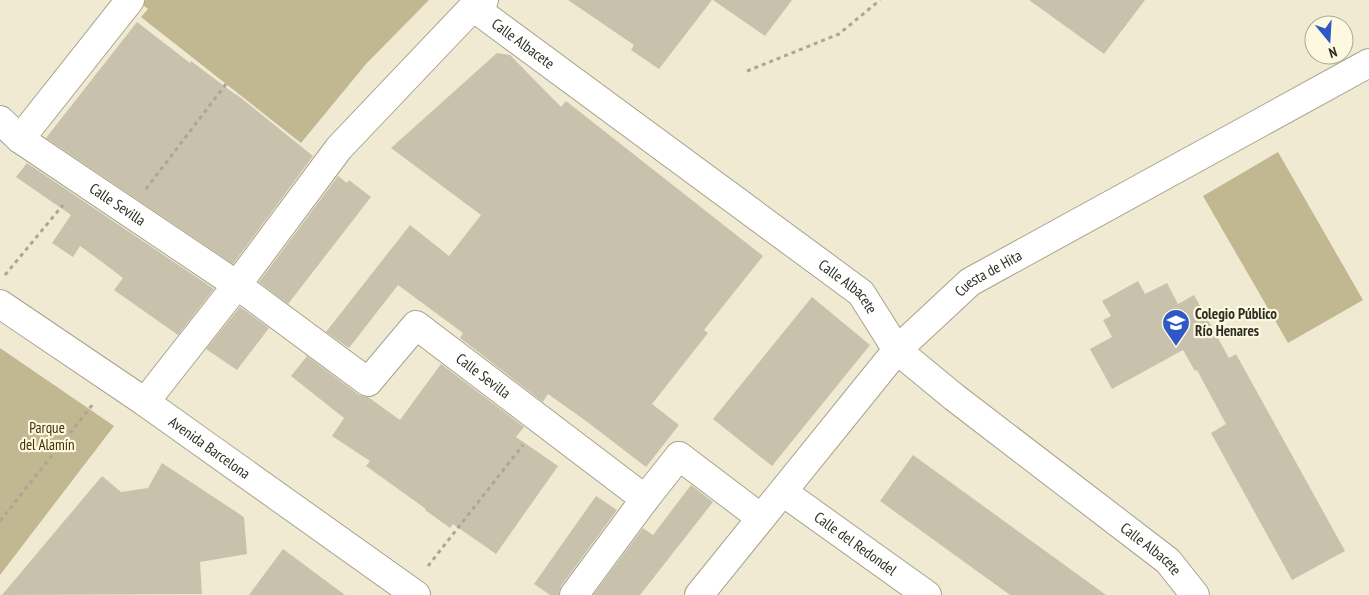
<svg xmlns="http://www.w3.org/2000/svg" width="1369" height="595" font-family="'PT Sans Narrow',sans-serif">
  <style>
    .green { fill: #c1b791 }
    .building { fill: #c8c2ac }
    .lines { fill: none; stroke-linecap: round; stroke-linejoin: round }
    .pedestrian-casing { stroke: #a8a28c; stroke-width: 30 }
    .minor-casing { stroke: #a8a28c; stroke-width: 30 }
    .path { stroke: #aba795; stroke-width: 3; stroke-dasharray: 4 4; stroke-linecap: butt }
    .pedestrian { stroke: #fff; stroke-width: 28 }
    .minor { stroke: #fff; stroke-width: 28 }
    .labels { text-anchor: middle; stroke-width: 4.5; stroke-linejoin: round; paint-order: stroke }
    .street-label { font-size: 15px; fill: #2f2d24; stroke: #fdf8e0 }
    .poi-label { font-size: 15px; font-weight: bold; fill: #2f2d24; stroke: #fdf8e0; text-anchor: start }
    .park-label { font-size: 15px; fill: #3d3200; stroke: #fdf8e0 }
  </style>
  <rect width="100%" height="100%" fill="#f0ead3"/>
  <path class="green" d="M146,0H429L366,64L301,143L141,17L148,9L142,4Z
    M1278,152L1363,300L1288,343L1203,196Z
    M0,348L114,426L0,575Z"/>
  <path class="building" d="M568,0H712L659,69L631,50L634,45Z
    M713,0H792L765,36Z
    M1029,0H1145L1104,54Z
    M137,22L190,63L191,61L236,95V94L313,156L233,264L46,138Z
    M497,53L510,55L561,107L566,101L763,256L704,330L708,333L652,404L679,425L646,467L586,421L548,394L543,402L460,338L463,333L398,285L349,348L326,332L410,225L449,256L481,215L391,148Z
    M27,163L214,289L178,335L114,290L123,278L102,262L80,246L73,257L52,243L71,215L16,177Z
    M338,176L347,183L349,180L371,197L288,304L259,282Z
    M1138,281L1145,294L1167,283L1178,304L1194,295L1229,358L1236,354L1345,551L1292,580L1211,433L1226,424L1197,370L1195,371L1183,350L1112,389L1090,349L1112,337L1103,320L1111,316L1102,301Z
    M812,297L870,345L772,466L713,419Z
    M240,307L269,328L237,370L206,349Z
    M307,356L359,395L368,397L400,420L441,364L524,427L516,437L558,466L496,554L453,524L450,528L425,510L426,509L366,466L370,461L332,436L344,418L291,376Z
    M913,455L1106,595H1010L880,501Z
    M162,463L244,517L247,554L200,562L202,594L2,595L102,476L121,492L148,488Z
    M691,485L713,502L640,595H593L643,528L653,535Z
    M596,496L617,510L561,586L559,595H550L534,584Z
    M283,549L345,595H249Z"/>
  <g class="lines">
    <defs>
      <path id="pedestrian" d="M679,456L761,518"/>
      <g id="minor">
        <path id="s1" d="M473,7L861,293L897,350L954,397L1168,561L1195,595"/>
        <path id="s2" d="M0,120L20,139L237,285L368,382L416,325L645,499L574,595"/>
        <path d="M20,139L130,0"/>
        <path id="s3" d="M0,304L145,402L416,595"/>
        <path d="M145,402L237,285L339,148L473,7L484,0"/>
        <path id="s4" d="M783,492L927,595"/>
        <path d="M645,499L679,456"/>
        <path id="s5" d="M699,595L897,350L970,282L1369,63"/>
      </g>
    </defs>
    <use href="#pedestrian" class="pedestrian-casing"/>
    <use href="#minor" class="minor-casing"/>
    <path class="path" d="M747,71L839,34L880,0
      M146,189L226,84
      M5,275L63,205
      M0,521L93,404
      M428,566L523,445"/>
    <use href="#pedestrian" class="pedestrian"/>
    <use href="#minor" class="minor"/>
  </g>
  <defs>
    <symbol id="school-pin" viewBox="-11 -11 22 30"><path d="M0 17L-7.5 6A9.5 9.5 0 1 1 7.5 6Z" fill="#2f57c7" stroke="#fdf8e0"/><path d="M0-5L7-2L0 1L-7-2ZM-4 1L0 2.5L4 1V4Q0 6-4 4Z" fill="#fff"/></symbol>
  </defs>
  <g fill-rule="evenodd">
    <use href="#school-pin" x="1160" y="307" width="32" height="43"/>
  </g>
  <g class="labels">
    <g class="street-label">
      <text dy="5" stroke="none"><textPath href="#s1" startOffset="62">Calle Albacete</textPath></text>
      <text dy="5" stroke="none"><textPath href="#s2" startOffset="145">Calle Sevilla</textPath></text>
      <text dy="5" stroke="none"><textPath href="#s5" startOffset="435">Cuesta de Hita</textPath></text>
      <text dy="5" stroke="none"><textPath href="#s1" startOffset="468">Calle Albacete</textPath></text>
      <text dy="5" stroke="none"><textPath href="#s2" startOffset="611">Calle Sevilla</textPath></text>
      <text dy="5" stroke="none"><textPath href="#s3" startOffset="254">Avenida Barcelona</textPath></text>
      <text dy="5" stroke="none"><textPath href="#s4" startOffset="89">Calle del Redondel</textPath></text>
      <text dy="5" stroke="none"><textPath href="#s1" startOffset="872">Calle Albacete</textPath></text>
    </g>
    <g class="poi-label">
      <text x="1195" y="319">Colegio Público<tspan x="1195" dy="17">Río Henares</tspan></text>
    </g>
    <g class="park-label">
      <text x="47" y="433">Parque<tspan x="47" dy="17">del Alamín</tspan></text>
    </g>
  </g>
  <g transform="translate(1329 40) rotate(162)"><circle r="24" fill="#fdf8e0" stroke="#aba795"/>
  <path d="M0-4L9 19L0 12L-9 19Z" fill="#2f57c7"/>
  <text y="-8" font-size="14" font-weight="bold" text-anchor="middle" fill="#2f2d24">N</text>
  </g>
</svg>
